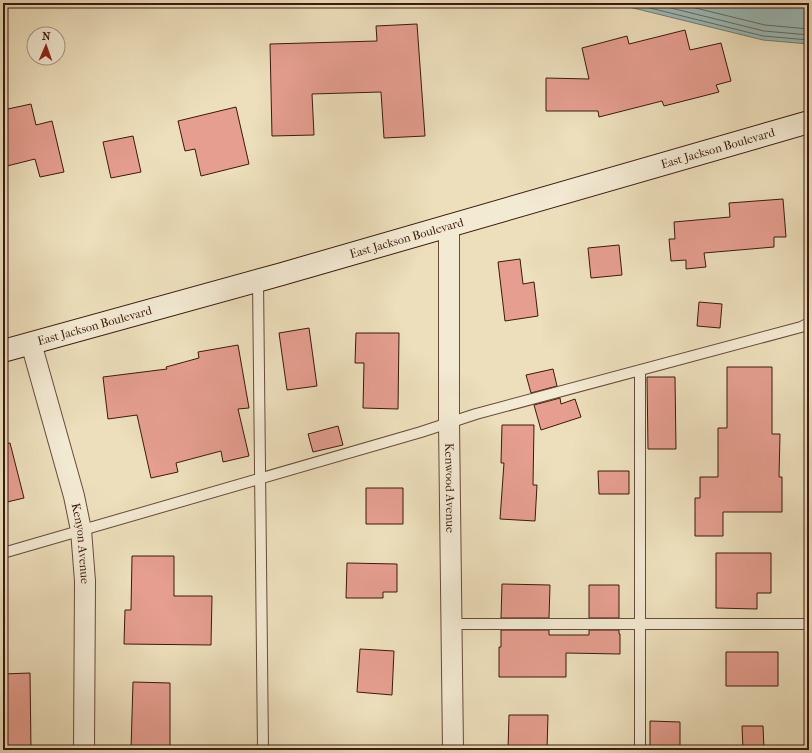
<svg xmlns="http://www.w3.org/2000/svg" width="812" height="753" font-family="'IM FELL French Canon',serif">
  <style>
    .water { fill: #9bbbb8; stroke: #757a74 }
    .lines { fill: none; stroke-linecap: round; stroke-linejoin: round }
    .shore { stroke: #6b6a62; stroke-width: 1 }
    .building { fill: #e59e8f; stroke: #3b190d }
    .service-casing { stroke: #684a39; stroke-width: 12 }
    .minor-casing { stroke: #684a39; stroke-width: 22 }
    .secondary-casing { stroke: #3b190d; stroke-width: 24 }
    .service { stroke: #f3ead3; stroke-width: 10 }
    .minor { stroke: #f3ead3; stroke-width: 20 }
    .secondary { stroke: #f3ead3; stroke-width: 22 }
    .labels { text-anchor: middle; stroke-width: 3; stroke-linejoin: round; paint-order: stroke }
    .street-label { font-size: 12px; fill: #3b190d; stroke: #f3ead3 }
  </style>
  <rect width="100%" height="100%" fill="#eddfbc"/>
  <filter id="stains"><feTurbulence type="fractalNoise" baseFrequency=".005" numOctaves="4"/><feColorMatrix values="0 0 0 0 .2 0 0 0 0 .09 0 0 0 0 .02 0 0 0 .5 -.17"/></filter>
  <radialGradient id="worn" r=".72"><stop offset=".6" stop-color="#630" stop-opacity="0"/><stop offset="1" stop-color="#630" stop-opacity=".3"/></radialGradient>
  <path class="water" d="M613,3H809V44L763,40Z"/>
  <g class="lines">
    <path class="shore" d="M630,3L763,36L809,40
      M651,3L764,31L809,35
      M675,3L765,25L809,29"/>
  </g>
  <path class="building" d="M417,24L425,136L384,138L381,92L312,94L314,135L272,136L270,44L377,41L376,26Z
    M685,30L690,50L721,43L731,81L716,85L719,92L664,106L662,101L599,117L598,111H546V78L589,79L582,48L627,36L629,44Z
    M31,104L36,125L52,121L64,172L40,177L35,159L3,167V110Z
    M236,107L249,164L201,176L195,149L185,151L178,121Z
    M133,136L141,172L111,178L103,142Z
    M783,199L786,237H774V247L704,253L706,267L686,269V260L671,261L669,239H675L674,222L730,217L729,203Z
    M619,245L622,275L591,278L588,248Z
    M520,259L523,284L534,282L538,316L505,321L498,262Z
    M699,302L722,304L720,328L697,326Z
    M309,328L317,386L287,390L279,333Z
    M356,333H399L398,409L363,408L364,363H355Z
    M238,345L249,408L238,409L249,456L223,462L221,451L176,463L178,472L151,478L137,415L108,419L103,377L167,369L166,367L199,358L198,352Z
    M727,367H772V434H780L779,477H782V512H723V536H695V498H700V477H718V428H727Z
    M553,369L557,386L531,393L526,375Z
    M647,377H675L676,449H648Z
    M560,398L561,404L575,399L581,417L541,430L534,405Z
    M502,425H534L533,485H537L535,521L500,519L504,463H501Z
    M338,426L343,445L313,452L308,434Z
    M10,443L24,498L3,503V444Z
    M598,471H629V494H599Z
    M366,488H403V524H366Z
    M716,553H771V593H757V609L716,608Z
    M132,556H174V596H212L211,645L124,644L125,610H131Z
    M347,563L397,564V592H383V598H346Z
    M502,584L550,585L549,618H501Z
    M589,585H619V618H589Z
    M501,630H549V635H589V630H619V634H620V654L566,653V677H499V647H501Z
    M360,649L394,651L392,695L357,692Z
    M726,652H778V686H726Z
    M30,673L31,750H3V674Z
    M133,682L170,683V750H131Z
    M509,715H548L547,750H508Z
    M650,721L680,722V750H650Z
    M742,726H763L764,750H743Z"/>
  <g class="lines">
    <defs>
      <path id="service" d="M258,280L263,750
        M3,553L421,432L476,414L801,327L809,323
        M452,624H809
        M640,750V370"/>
      <g id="minor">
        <path id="s1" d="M449,225V422L453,750"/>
        <path id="s2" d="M31,343L74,496L81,530L85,581L84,750"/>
      </g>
      <g id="secondary">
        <path id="s3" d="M3,351L282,274L809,122"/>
      </g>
    </defs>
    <use href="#service" class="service-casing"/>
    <use href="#minor" class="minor-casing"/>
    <use href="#secondary" class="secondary-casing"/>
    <use href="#service" class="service"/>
    <use href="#minor" class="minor"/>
    <use href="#secondary" class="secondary"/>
  </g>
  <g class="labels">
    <g class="street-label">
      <text dy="4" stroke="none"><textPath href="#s3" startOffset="743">East Jackson Boulevard</textPath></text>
      <text dy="4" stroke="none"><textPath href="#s3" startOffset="419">East Jackson Boulevard</textPath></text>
      <text dy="4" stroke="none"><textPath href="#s3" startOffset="95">East Jackson Boulevard</textPath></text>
      <text dy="4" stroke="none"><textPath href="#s1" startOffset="263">Kenwood Avenue</textPath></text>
      <text dy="4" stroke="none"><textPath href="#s2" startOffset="207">Kenyon Avenue</textPath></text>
    </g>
  </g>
  <rect width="812" height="753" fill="none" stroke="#eddfbc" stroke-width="16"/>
  <rect x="4" y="4" width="804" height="745" fill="none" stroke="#3b190d" stroke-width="2"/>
  <rect x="8" y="8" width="796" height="737" fill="none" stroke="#3b190d"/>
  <g transform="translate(46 46) rotate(2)"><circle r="19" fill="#f3ead3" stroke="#a99684"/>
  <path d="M0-3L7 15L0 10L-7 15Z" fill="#8f2418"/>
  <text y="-6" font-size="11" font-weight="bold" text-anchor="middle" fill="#3b190d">N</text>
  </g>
  <rect width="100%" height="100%" filter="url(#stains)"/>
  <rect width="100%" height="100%" fill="url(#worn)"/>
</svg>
